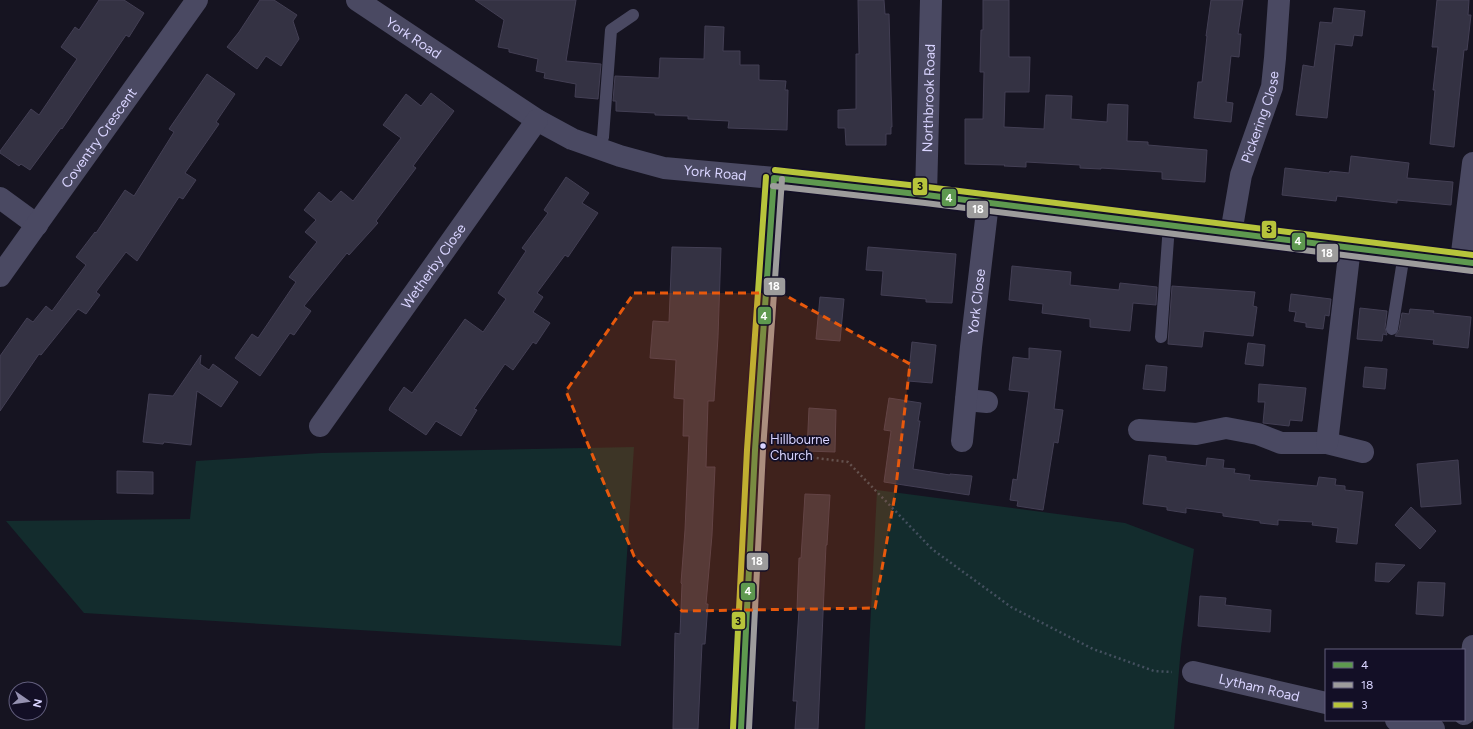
<svg xmlns="http://www.w3.org/2000/svg" width="1473" height="729" font-family="Figtree,sans-serif">
  <style>
    .green { fill: #132c2d }
    .building { fill: #343243; stroke: #433f54 }
    .lines { fill: none; stroke-linecap: round; stroke-linejoin: round }
    .path { stroke: #44505f; stroke-width: 2.5; stroke-dasharray: 2 3; stroke-linecap: butt }
    .lane { stroke: #4a4962; stroke-width: 12 }
    .street { stroke: #4a4962; stroke-width: 22 }
    .bus-1-casing { stroke: #130f26; stroke-width: 9 }
    .bus-2-casing { stroke: #130f26; stroke-width: 9 }
    .bus-3-casing { stroke: #130f26; stroke-width: 9 }
    .bus-1 { stroke: #5e994f; stroke-width: 6 }
    .bus-2 { stroke: #9d9c9c; stroke-width: 6 }
    .bus-3 { stroke: #b7c43b; stroke-width: 6 }
    .marked { fill: #e8590c; fill-opacity: 0.2; stroke: #e8590c; stroke-width: 3; stroke-dasharray: 8 5; stroke-linejoin: round }
    .bus-dot { fill: #d9d4ff; stroke: #130f26; stroke-width: 1.5 }
    .labels { text-anchor: middle; stroke-width: 3.5; stroke-linejoin: round; paint-order: stroke }
    .bus-label { font-size: 13px; fill: #d9d4ff; stroke: #130f26; text-anchor: start }
    .street-label { font-size: 14px; fill: #d9d4ff; stroke: #130f26 }
    .line-badge { stroke: #130f26; stroke-width: 1.5 }
    .badge-label { font-size: 11px; text-anchor: middle; font-weight: bold; fill: #fff }
    .pale-badge-label { font-size: 11px; text-anchor: middle; font-weight: bold; fill: #111 }
  </style>
  <rect width="100%" height="100%" fill="#161421"/>
  <path class="green" d="M634,447L621,646L84,613L6,521L190,519L196,461L321,453Z
    M877,490L1125,523L1194,549L1181,647L1174,729H865Z"/>
  <path class="building" d="M99,0H124L144,13L129,37L126,35L62,129L61,128L30,170L21,164L19,166L0,153V151L31,109L39,115L77,59L61,47L75,27L79,30Z
    M260,0H274L297,15L293,21L299,39L281,66L266,56L257,69L227,47L239,32Z
    M475,0H576L566,61L601,64L598,99L575,97L576,84L544,78L545,73L536,71L538,59L509,52V49L498,47L504,20Z
    M858,0H884L885,14H889L892,127H891V134H886V145H846L845,128H838V110L856,109V54H859Z
    M983,0H1009V57H1030L1029,92H1005L1004,127L1044,129L1046,95L1072,96L1071,119L1107,122L1108,104L1128,105L1127,141L1148,142V145L1207,150L1205,182L1162,179V172L1101,168V169L1080,168V165L1026,162V167L1004,166L1005,165L965,164V119H983L984,72H980L981,30H983Z
    M1211,0H1243L1238,34H1241L1239,57L1231,56L1226,102L1233,103L1231,122L1194,118L1198,82H1202L1207,36H1206Z
    M1437,0H1469L1468,15H1471L1467,50H1464L1454,147L1430,144L1435,90H1433L1438,47H1432Z
    M1334,8L1365,11L1362,36L1354,35L1352,46L1335,44L1327,118L1296,115L1303,65L1314,67L1320,22L1332,23Z
    M705,26L724,27L723,51H740V65H759V80L786,81L785,90H788L787,130L728,128L729,121L688,119V116L655,115V113L616,111V101H613L615,76L659,78L660,58L704,59Z
    M207,74L235,94L216,122L219,124L185,173L196,180L183,199L179,197L137,261L126,252L96,292L100,295L86,314L78,309L41,355L39,354L0,411V356L27,318L33,322L46,306L52,311L86,265L76,257L95,232L96,233L125,190L134,196L174,132L169,129Z
    M431,93L454,111L413,166L416,168L376,221L378,223L349,255L347,253L304,306L311,311L294,335L290,333L260,376L235,358L252,334L258,338L296,282L289,277L317,242L305,232L316,220L304,210L319,192L331,202L341,191L353,201L401,138L383,125L406,94L421,106Z
    M1351,156L1409,163L1407,178L1453,182L1451,205L1397,200V203L1337,196L1336,201L1282,195L1285,168L1329,173L1330,171L1349,173Z
    M566,177L589,193L582,203L598,213L568,257L565,255L537,293L543,297L533,312L550,323L536,344L533,342L513,370L505,364L474,409L477,410L461,436L436,421L426,435L389,410L390,407L404,387L412,393L465,319L483,332L506,299L498,293L526,251L522,248L548,213L544,210Z
    M672,247L721,248L718,337L714,401H708L706,467H715L712,535L706,604H708L705,644H702L698,729H673L675,633L680,634L682,584L681,583L685,530L689,436H683L684,399L674,398L676,360L650,358L653,321L669,322Z
    M868,247L956,254L952,303L926,302V299L881,295L883,271L866,270Z
    M1012,266L1071,272L1070,285L1119,290L1120,283L1157,287L1156,305L1133,303L1130,331L1090,327V319L1042,313L1043,304L1009,300Z
    M1172,286L1255,292L1253,306L1257,307L1253,336L1204,331L1202,347L1168,344Z
    M1291,294L1331,299L1329,316L1325,315L1323,329L1306,327V323L1294,321L1296,312L1289,311Z
    M820,297L844,299L840,341L816,339Z
    M1360,308L1387,311L1385,328L1387,335L1383,334L1382,341L1357,339Z
    M1410,309L1434,311L1433,313L1471,317L1468,348L1433,344L1434,340L1395,336L1399,330L1402,313L1409,314Z
    M912,342L936,345L932,383L908,381Z
    M1248,343L1265,345L1263,366L1245,364Z
    M1029,348L1061,351L1054,409L1063,410L1058,443L1054,442L1043,510L1017,506L1018,501L1010,500L1013,479L1017,480L1029,392L1009,390L1013,357L1029,359Z
    M201,355L200,364L209,370L213,364L238,382L221,407L197,391L191,445L164,442L163,444L143,442L149,394L173,396Z
    M1146,365L1167,367L1165,391L1143,389Z
    M1365,367L1387,369L1385,389L1363,387Z
    M1259,384L1306,388L1302,421L1290,420L1289,426L1263,423L1265,402H1258Z
    M889,398L921,403L918,421H920L913,469L950,475V474L972,476L969,495L884,482L891,431L884,430Z
    M809,408L836,410L835,452L807,451Z
    M1149,455L1166,457V461L1206,466L1207,458L1224,460L1223,468L1235,469L1234,473L1250,475L1249,480L1317,486L1319,477L1336,479L1335,485L1345,486V490L1363,492L1357,544L1336,542L1338,528L1312,525L1313,522L1278,520V525L1260,523V521L1223,516V513L1186,508V513L1167,510V507L1143,504Z
    M1458,460L1461,504L1421,507L1417,464Z
    M117,471L153,472V494L117,493Z
    M805,494L830,495L827,545H826L818,729H795L797,701H793L799,610L797,609L799,558H801Z
    M1411,507L1436,531L1420,549L1395,525Z
    M1376,563L1405,565L1389,582L1375,581Z
    M1418,582L1445,583L1443,616L1416,614Z
    M1200,596L1226,598L1225,605L1271,610L1270,632L1198,626Z"/>
  <g class="lines">
    <path class="path" d="M777,453L848,462L932,549L1011,607L1093,649L1154,671L1172,672"/>
    <path class="lane" d="M598,149L603,137L611,30L633,15
      M1392,329L1404,254
      M1161,337L1169,225"/>
    <g class="street">
      <path id="s1" d="M357,0L537,120L572,139L620,156L664,168L774,178L926,195L1473,263"/>
      <path id="s2" d="M926,195L931,0"/>
      <path d="M0,198L37,225"/>
      <path id="s3" d="M1231,233L1241,175L1272,87L1275,58L1279,0"/>
      <path d="M1461,261L1473,163"/>
      <path id="s4" d="M0,276L197,0"/>
      <path d="M966,400L987,402"/>
      <path id="s5" d="M320,426L537,120"/>
      <path d="M1139,430L1196,434L1226,428L1258,434L1281,443H1327L1363,452"/>
      <path id="s6" d="M962,441L971,347L988,203"/>
      <path d="M1327,443L1350,247"/>
      <path id="s7" d="M1193,672L1326,703"/>
      <path d="M1464,714L1473,646"/>
      <path d="M1396,720L1434,729"/>
      <path d="M741,729L755,450L774,178"/>
    </g>
    <defs>
      <path id="bus-1" d="M774,178L926,195L1473,263
        M741,729L755,450L774,178"/>
      <path id="bus-2" d="M773,186L925,203L1472,271
        M749,729L763,450L782,179"/>
      <path id="bus-3" d="M775,170L927,187L1473,255
        M733,729L747,450L766,177"/>
    </defs>
    <use href="#bus-1" class="bus-1-casing"/>
    <use href="#bus-2" class="bus-2-casing"/>
    <use href="#bus-3" class="bus-3-casing"/>
    <use href="#bus-1" class="bus-1"/>
    <use href="#bus-2" class="bus-2"/>
    <use href="#bus-3" class="bus-3"/>
  </g>
  <path class="marked" d="M634,293H781L910,364L895,495L875,608L682,611L634,556L566,391Z"/>
  <circle class="bus-dot" cx="763" cy="446" r="3.5"/>
  <g class="labels">
    <g class="bus-label">
      <text x="770" y="444">Hillbourne<tspan x="770" dy="16">Church</tspan></text>
    </g>
    <g class="street-label">
      <text dy="5" stroke="none"><textPath href="#s1" startOffset="68">York Road</textPath></text>
      <text dy="5" stroke="none"><textPath href="#s2" startOffset="97">Northbrook Road</textPath></text>
      <text dy="5" stroke="none"><textPath href="#s3" startOffset="120">Pickering Close</textPath></text>
      <text dy="5" stroke="none"><textPath href="#s4" startOffset="170">Coventry Crescent</textPath></text>
      <text dy="5" stroke="none"><textPath href="#s1" startOffset="404">York Road</textPath></text>
      <text dy="5" stroke="none"><textPath href="#s5" startOffset="196">Wetherby Close</textPath></text>
      <text dy="5" stroke="none"><textPath href="#s6" startOffset="140">York Close</textPath></text>
      <text dy="5" stroke="none"><textPath href="#s7" startOffset="68">Lytham Road</textPath></text>
    </g>
  </g>
  <g class="line-badge">
    <rect x="912" y="177" width="16" height="19" rx="4" fill="#b7c43b"/>
    <rect x="941" y="188" width="16" height="19" rx="4" fill="#5e994f"/>
    <rect x="966" y="200" width="23" height="19" rx="4" fill="#9d9c9c"/>
    <rect x="1261" y="220" width="16" height="19" rx="4" fill="#b7c43b"/>
    <rect x="1291" y="232" width="15" height="19" rx="4" fill="#5e994f"/>
    <rect x="1316" y="243" width="23" height="20" rx="4" fill="#9d9c9c"/>
    <rect x="763" y="277" width="23" height="19" rx="4" fill="#9d9c9c"/>
    <rect x="757" y="306" width="15" height="19" rx="4" fill="#5e994f"/>
    <rect x="746" y="552" width="23" height="19" rx="4" fill="#9d9c9c"/>
    <rect x="740" y="582" width="16" height="19" rx="4" fill="#5e994f"/>
    <rect x="731" y="611" width="15" height="19" rx="4" fill="#b7c43b"/>
  </g>
  <g class="badge-label">
    <text x="949" y="202">4</text>
    <text x="978" y="213">18</text>
    <text x="1298" y="245">4</text>
    <text x="1327" y="257">18</text>
    <text x="774" y="290">18</text>
    <text x="764" y="320">4</text>
    <text x="757" y="565">18</text>
    <text x="748" y="595">4</text>
  </g>
  <g class="pale-badge-label">
    <text x="920" y="190">3</text>
    <text x="1269" y="233">3</text>
    <text x="738" y="625">3</text>
  </g>
  <rect x="1325" y="649" width="140" height="72" fill="#130f26" stroke="#625e7d"/>
  <rect x="1333" y="662" width="20" height="6" fill="#5e994f" stroke="#625e7d"/>
  <text x="1361" y="669" font-size="12" fill="#d9d4ff">4</text>
  <rect x="1333" y="682" width="20" height="6" fill="#9d9c9c" stroke="#625e7d"/>
  <text x="1361" y="689" font-size="12" fill="#d9d4ff">18</text>
  <rect x="1333" y="702" width="20" height="6" fill="#b7c43b" stroke="#625e7d"/>
  <text x="1361" y="709" font-size="12" fill="#d9d4ff">3</text>
  <g transform="translate(28 701) rotate(103)"><circle r="19" fill="#130f26" stroke="#625e7d"/>
  <path d="M0-3L7 15L0 10L-7 15Z" fill="#9591b1"/>
  <text y="-6" font-size="11" font-weight="bold" text-anchor="middle" fill="#d9d4ff">N</text>
  </g>
</svg>
